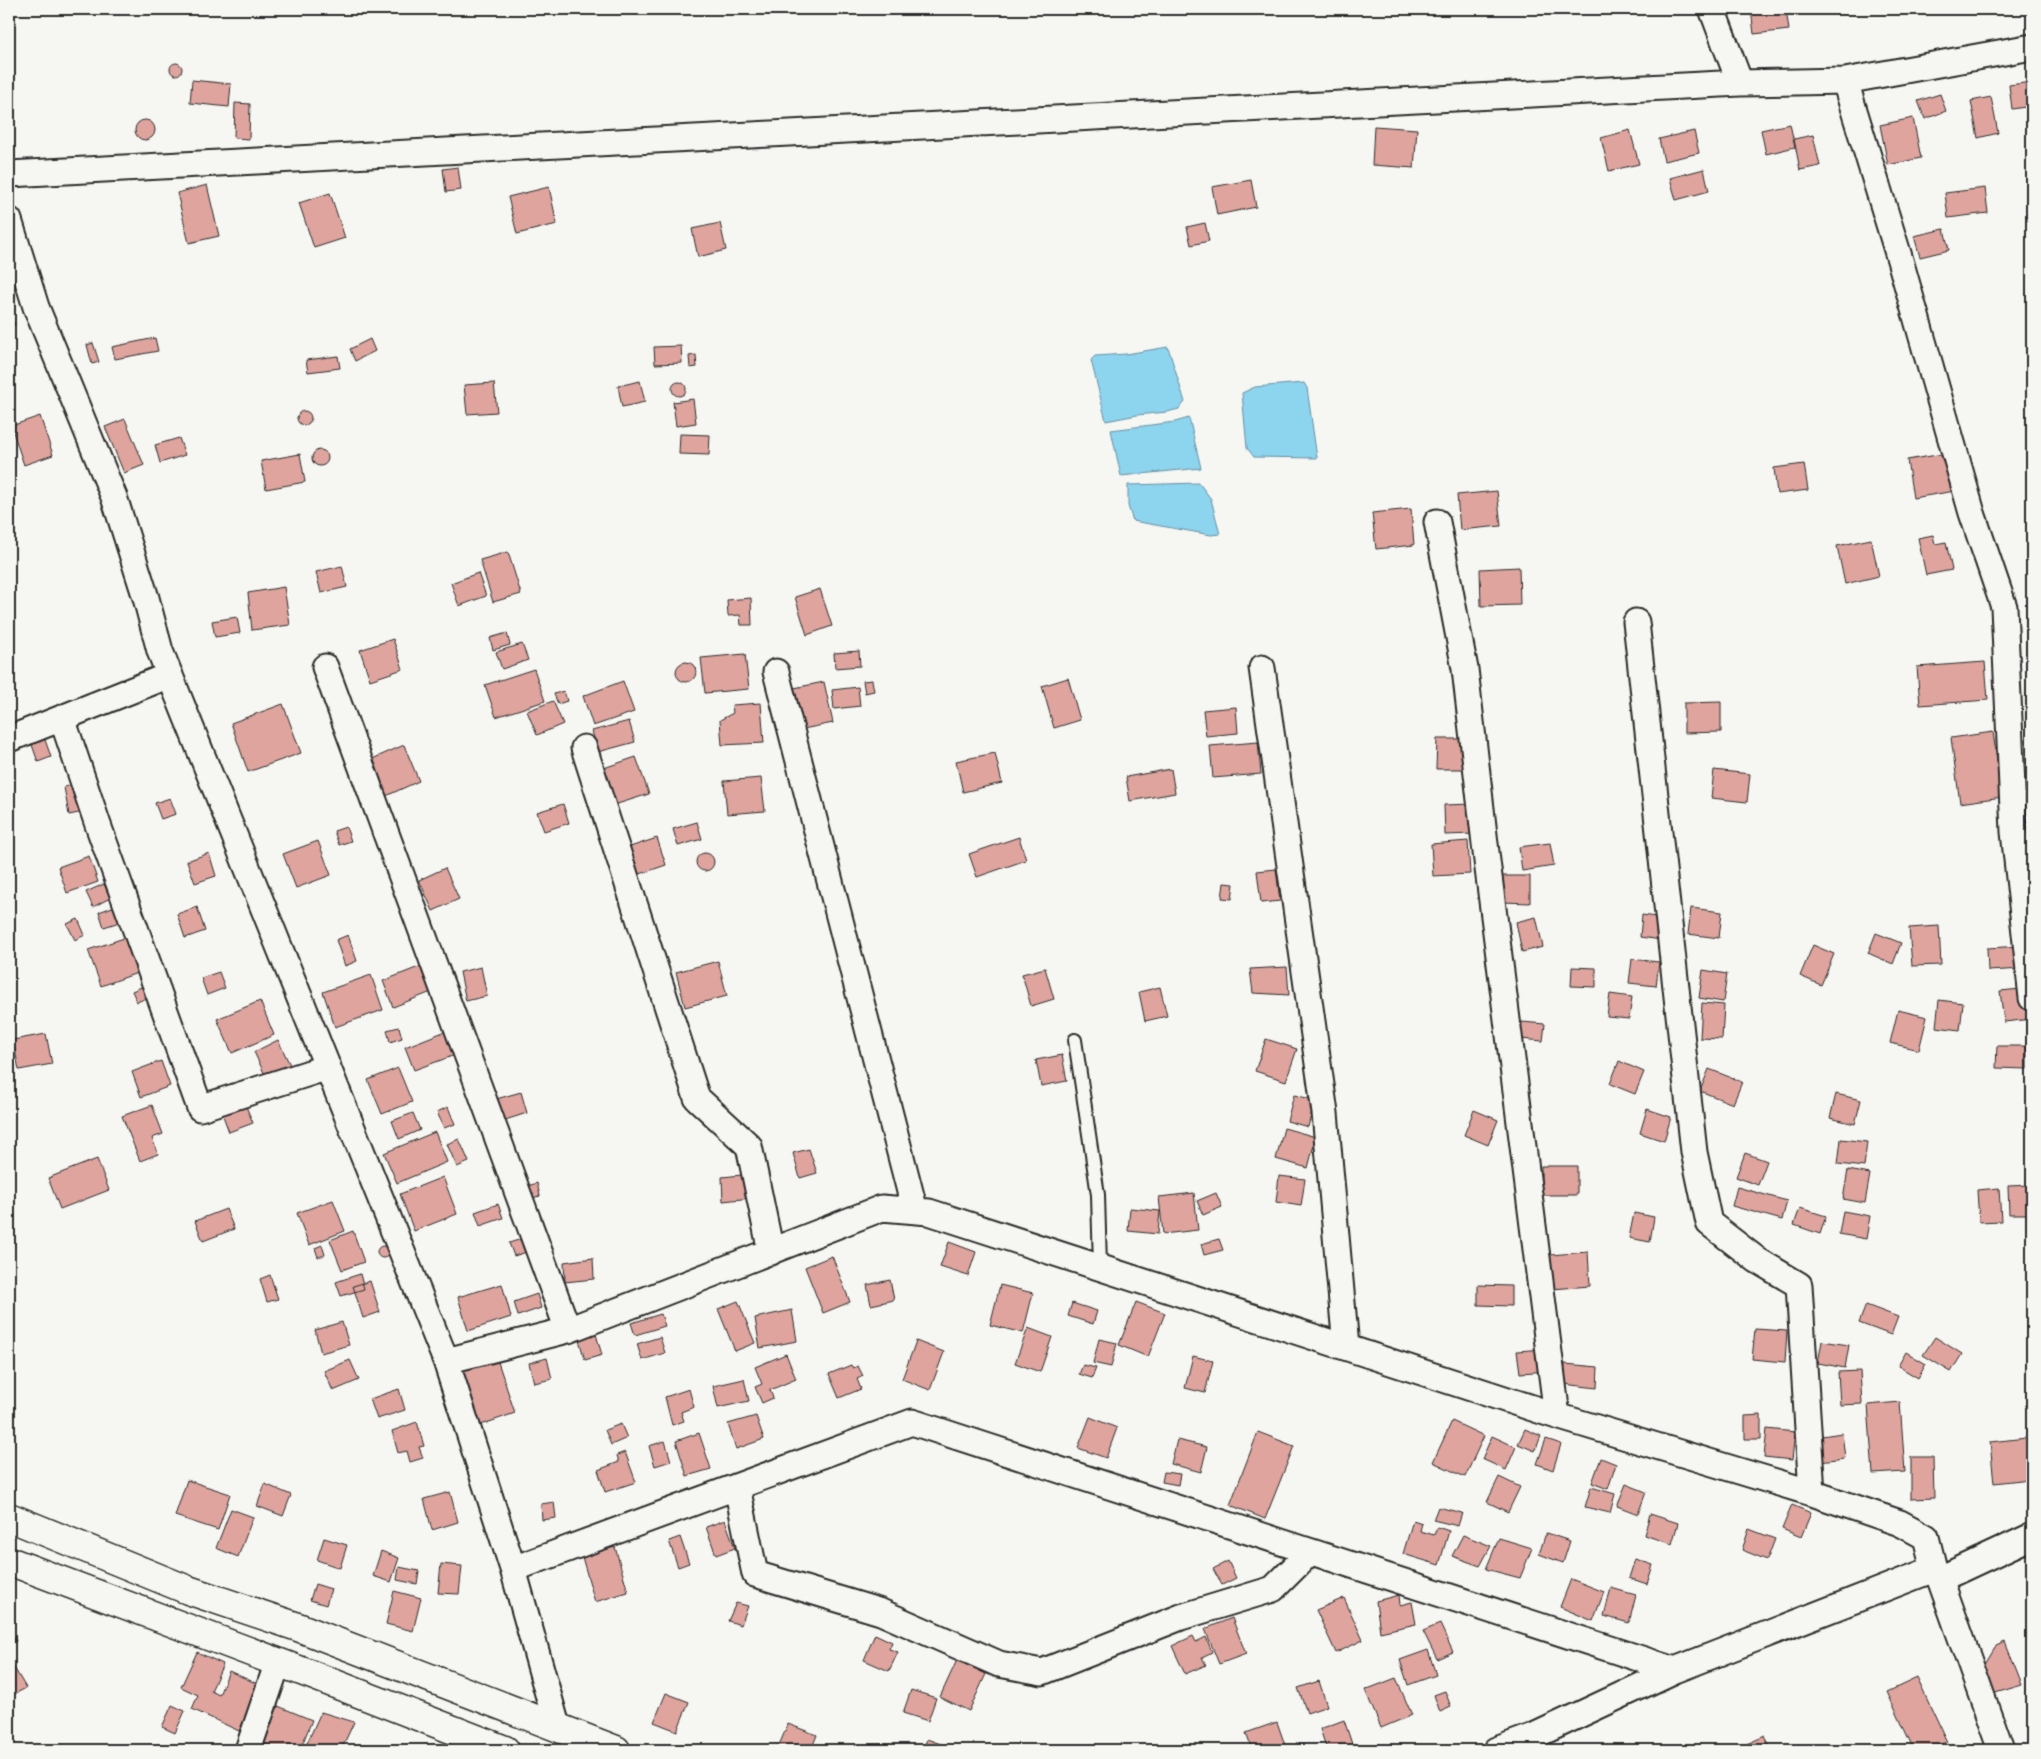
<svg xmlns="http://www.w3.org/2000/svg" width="2041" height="1759" font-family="Caveat,sans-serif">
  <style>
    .water { fill: #8dd4ef; stroke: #6690a1 }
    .building { fill: #dea49d; stroke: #2b2b2b }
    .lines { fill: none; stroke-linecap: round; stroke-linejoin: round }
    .lane-casing { stroke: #2b2b2b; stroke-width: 16 }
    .street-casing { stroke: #2b2b2b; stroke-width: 29 }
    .primary-casing { stroke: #2b2b2b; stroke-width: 31 }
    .lane { stroke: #f6f6f2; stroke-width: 12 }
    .street { stroke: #f6f6f2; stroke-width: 25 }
    .primary { stroke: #f6f6f2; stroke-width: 28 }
  </style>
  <rect width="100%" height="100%" fill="#f6f6f2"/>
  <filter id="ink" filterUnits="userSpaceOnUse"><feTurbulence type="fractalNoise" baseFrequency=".02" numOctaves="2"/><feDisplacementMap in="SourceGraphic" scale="10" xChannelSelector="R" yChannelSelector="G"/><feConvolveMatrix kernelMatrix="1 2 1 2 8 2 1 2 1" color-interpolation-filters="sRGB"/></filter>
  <g filter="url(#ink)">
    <path class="water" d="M1168,347L1185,402L1179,409L1167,412L1137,415L1106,421L1091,360L1095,356L1126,354Z
      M1304,383L1307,388L1317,458L1254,457L1247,448L1242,393L1255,387Z
      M1189,418L1201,468L1121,476L1111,430L1175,422Z
      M1199,483L1211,499L1220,534L1211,535L1133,521L1128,506V485Z"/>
    <path class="building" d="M1751,9H1786L1789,30L1754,34Z
      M170 69a6 6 0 1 1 12 0a6 6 0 1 1-12 0Z
      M192,80L231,84L229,107L190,103Z
      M2032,82V106L2012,109L2009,85Z
      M1940,94L1946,111L1925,119L1918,101Z
      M1991,97L1998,133L1978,138L1971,101Z
      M235,103L250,104L249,139L234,138Z
      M1913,118L1921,158L1888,165L1880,125Z
      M135 130a10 10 0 1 1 20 0a10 10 0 1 1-20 0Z
      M1790,124L1795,147L1766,154L1761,130Z
      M1374,126L1417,129L1414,168L1372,165Z
      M1630,130L1639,164L1609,171L1601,138Z
      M1694,131L1699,153L1664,161L1659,139Z
      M1813,135L1820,166L1800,170L1794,139Z
      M458,167L461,190L446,192L443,169Z
      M1704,169L1709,191L1676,200L1670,178Z
      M1251,180L1256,207L1217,215L1212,187Z
      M207,185L219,236L189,243L177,193Z
      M549,187L557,224L517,234L508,197Z
      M1985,188L1988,213L1948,218L1945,193Z
      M330,193L345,238L314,248L299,203Z
      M720,223L726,250L698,257L692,229Z
      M1205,223L1209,241L1191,245L1187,227Z
      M1944,229L1949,250L1920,257L1914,236Z
      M9,307L15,325L9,327Z
      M155,338L158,351L115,359L112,347Z
      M370,339L375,351L355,361L350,349Z
      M93,343L99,362L92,364L87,345Z
      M681,346L682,363L655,364L654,347Z
      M696,355L697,367L690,368L689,356Z
      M338,356L340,368L308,372L306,360Z
      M640,381L645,402L622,407L618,386Z
      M672 389a7 7 0 1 1 14 0a7 7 0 1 1-14 0Z
      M494,383L497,412L467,414L464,385Z
      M693,399L696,423L676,426L673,402Z
      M297 418a7 7 0 1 1 14 0a7 7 0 1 1-14 0Z
      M40,416L53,455L24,465L11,426Z
      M125,419L144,465L124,473L105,427Z
      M680,434L710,435L709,455L679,454Z
      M179,438L185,455L160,463L155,445Z
      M312 458a8 8 0 1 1 16 0a8 8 0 1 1-16 0Z
      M1949,453L1955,491L1913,498L1907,460Z
      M300,454L305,482L266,489L261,461Z
      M1804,464L1808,490L1777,494L1774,468Z
      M1497,491L1501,526L1460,530L1457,495Z
      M1411,509L1414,545L1376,549L1372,513Z
      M1933,535L1935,544L1946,542L1952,570L1926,575L1918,538Z
      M1871,539L1879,576L1845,584L1837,546Z
      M508,552L521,594L493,602L480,560Z
      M342,566L347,587L321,593L316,572Z
      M1519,567L1520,605L1481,606L1480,569Z
      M478,573L486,596L459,606L451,583Z
      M284,587L290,625L252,630L248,593Z
      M820,589L832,626L807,635L795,597Z
      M751,598L752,625H741L740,615L728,616L727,600Z
      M237,617L240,633L215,637L212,621Z
      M507,633L510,645L493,650L490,638Z
      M393,639L403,669L370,680L360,650Z
      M522,644L528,660L502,669L496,652Z
      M859,651L860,666L835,668L834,653Z
      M745,654L749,689L705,693L701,658Z
      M676 672a10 10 0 1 1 20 0a10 10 0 1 1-20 0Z
      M1985,662L1988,700L1920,705L1917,667Z
      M534,669L545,701L496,717L485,685Z
      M1068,678L1080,720L1054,728L1042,686Z
      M872,680L874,691L865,693L863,681Z
      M623,681L634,712L593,726L583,696Z
      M824,682L833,723L798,730L789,689Z
      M858,687L860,706L834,709L832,690Z
      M564,691L567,701L558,704L554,694Z
      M553,701L563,724L537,735L527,711Z
      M1721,702V732L1684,733V703Z
      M761,703L764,743L722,745L720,720L733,713L732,705Z
      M283,704L301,753L248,772L231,723Z
      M1236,707L1238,733L1206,736L1203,710Z
      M629,721L635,742L598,752L592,731Z
      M1993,732L2002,797L1960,803L1951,738Z
      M44,737L51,757L38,762L31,742Z
      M1437,739H1463V769H1436Z
      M1258,742L1261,774L1213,778L1210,746Z
      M404,745L419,781L386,796L370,760Z
      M995,753L1002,783L963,792L956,761Z
      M636,757L649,794L611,806L598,770Z
      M1171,769L1175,793L1130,801L1126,777Z
      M1714,770L1750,774L1747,802L1711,798Z
      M761,778L765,811L727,814L724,781Z
      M83,783L89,811L69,815L64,787Z
      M170,798L176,814L161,819L155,803Z
      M563,804L569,823L544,831L537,812Z
      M1472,804L1474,834L1445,835L1444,805Z
      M697,822L702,839L678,846L673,829Z
      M346,827L351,841L339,845L334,831Z
      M1019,837L1026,860L977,877L969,854Z
      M657,838L666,865L637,875L627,848Z
      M318,841L331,875L296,888L283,854Z
      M1468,841L1470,874L1433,876L1431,844Z
      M1550,843L1554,866L1522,871L1519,847Z
      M696 862a9 9 0 1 1 18 0a9 9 0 1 1-18 0Z
      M209,853L216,876L195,883L187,861Z
      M89,856L98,882L67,893L58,867Z
      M445,868L459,899L433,911L419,880Z
      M1276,869L1280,901L1261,903L1257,871Z
      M1502,876H1530V903L1502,902Z
      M1224,883L1234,884L1232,899L1222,898Z
      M104,884L110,898L93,907L86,892Z
      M123,903L129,919L104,927L99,912Z
      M197,907L205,931L185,938L177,914Z
      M1691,908L1722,912L1719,938L1688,934Z
      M1642,915L1664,918L1661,940L1640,937Z
      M1536,917L1543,947L1522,952L1516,922Z
      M78,919L85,935L75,940L67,924Z
      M1939,926L1941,965L1912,966L1909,928Z
      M1876,933L1901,943L1893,964L1868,953Z
      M348,935L357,961L345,966L336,940Z
      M127,937L140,972L101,986L88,950Z
      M1813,945L1834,954L1821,985L1800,976Z
      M2022,946L2023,969L1988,971L1987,948Z
      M1632,959L1659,962L1656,986L1629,983Z
      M718,961L727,996L685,1007L676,972Z
      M424,965L434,991L393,1007L383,981Z
      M481,967L487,996L466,1001L460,972Z
      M1287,967L1289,995L1253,993L1250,969Z
      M1572,967L1596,968V987L1571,986Z
      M1045,968L1054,999L1031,1006L1022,974Z
      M1703,970L1727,974L1723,1002L1699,998Z
      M219,972L225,988L207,995L201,978Z
      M371,975L383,1010L335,1027L323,992Z
      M151,983L156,994L137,1002L132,991Z
      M1160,987L1167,1016L1145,1021L1139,992Z
      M2031,988L2032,1019L2004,1022L2000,991Z
      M1610,994L1632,997L1629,1019L1607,1017Z
      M1939,1000L1963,1003L1960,1030L1936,1027Z
      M260,1001L274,1035L232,1053L217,1019Z
      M1702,1003L1724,1005L1722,1039L1700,1038Z
      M1898,1010L1927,1017L1919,1050L1890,1043Z
      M1522,1022L1545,1024L1543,1041L1520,1039Z
      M399,1027L402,1038L390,1042L387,1030Z
      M446,1031L455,1055L414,1070L405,1047Z
      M46,1034L52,1064L19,1070L13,1040Z
      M1266,1039L1297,1049L1286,1081L1255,1071Z
      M278,1040L291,1067L267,1079L254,1052Z
      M1997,1046H2027V1069L1996,1068Z
      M1062,1055L1067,1081L1041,1086L1036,1060Z
      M161,1061L170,1086L141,1097L132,1072Z
      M1619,1061L1644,1072L1635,1094L1610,1084Z
      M398,1068L412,1102L382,1114L368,1080Z
      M1709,1069L1742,1082L1733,1104L1700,1091Z
      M521,1092L527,1113L496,1123L489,1101Z
      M1836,1094L1861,1100L1855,1124L1830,1118Z
      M1294,1095L1315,1100L1308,1127L1287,1121Z
      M245,1104L253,1123L229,1132L222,1113Z
      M152,1105L163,1134L152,1138L158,1154L140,1161L122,1116Z
      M448,1107L455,1124L444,1128L437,1112Z
      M1647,1109L1671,1117L1664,1141L1640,1133Z
      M1474,1110L1498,1120L1488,1145L1464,1135Z
      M413,1113L420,1130L399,1139L392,1121Z
      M1284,1128L1316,1137L1308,1168L1276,1159Z
      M435,1132L447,1162L397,1183L384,1153Z
      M459,1139L469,1162L457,1167L447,1144Z
      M1841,1139L1867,1142L1864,1167L1838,1164Z
      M809,1149L817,1173L800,1178L793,1153Z
      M1745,1153L1767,1161L1758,1185L1736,1177Z
      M97,1159L109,1190L60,1209L48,1178Z
      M1541,1166H1577V1195H1541Z
      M1848,1170L1870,1174L1865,1203L1843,1199Z
      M751,1174V1198L723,1201L722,1177Z
      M1279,1176L1305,1179L1301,1206L1276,1202Z
      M443,1177L457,1214L414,1231L400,1194Z
      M537,1183L540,1196L532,1198L528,1186Z
      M2032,1185V1214H2009L2008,1186Z
      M1737,1187L1787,1201L1782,1220L1732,1206Z
      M1999,1188L2001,1221L1979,1222L1977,1190Z
      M1194,1193L1198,1230L1163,1234L1159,1197Z
      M1216,1193L1222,1207L1203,1215L1197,1201Z
      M333,1200L345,1231L309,1245L297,1213Z
      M498,1204L503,1218L480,1226L475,1212Z
      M1130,1208L1160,1211L1158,1234L1128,1231Z
      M1800,1208L1826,1216L1820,1234L1794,1225Z
      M226,1209L234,1229L203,1241L195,1221Z
      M1843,1211L1870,1216L1866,1239L1839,1234Z
      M1634,1213L1654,1217L1650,1242L1629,1238Z
      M353,1231L364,1262L342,1270L330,1240Z
      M528,1237L533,1250L514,1256L509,1243Z
      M1219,1239L1223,1250L1204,1255L1201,1244Z
      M949,1242L976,1252L968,1276L940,1267Z
      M322,1245L325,1255L318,1257L315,1248Z
      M377 1252a6 6 0 1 1 12 0a6 6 0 1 1-12 0Z
      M1588,1252L1590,1286L1552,1289L1550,1255Z
      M832,1256L850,1302L823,1313L805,1267Z
      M593,1258L594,1279L565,1282L564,1262Z
      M360,1274L364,1289L341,1296L336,1282Z
      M270,1275L278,1299L267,1302L260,1279Z
      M890,1280L894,1300L871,1305L867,1285Z
      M370,1281L380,1312L363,1318L353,1286Z
      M502,1284L511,1317L468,1331L458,1297Z
      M1000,1285L1033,1293L1023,1333L990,1325Z
      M1478,1285L1511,1286V1306L1478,1305Z
      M537,1294L541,1308L518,1316L514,1302Z
      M738,1301L755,1343L735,1351L718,1309Z
      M1136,1302L1165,1313L1148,1357L1119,1345Z
      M1072,1303L1097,1311L1093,1324L1068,1316Z
      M1866,1305L1898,1317L1891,1335L1859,1323Z
      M792,1310L797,1341L760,1348L755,1318Z
      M661,1314L665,1326L635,1335L631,1323Z
      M2032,1314V1336H2030L2027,1315Z
      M342,1322L349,1345L321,1353L315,1330Z
      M1028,1328L1052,1337L1040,1372L1015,1363Z
      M1755,1329L1787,1331L1785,1362L1752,1359Z
      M596,1334L602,1355L585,1360L579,1340Z
      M660,1337L665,1353L642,1360L637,1344Z
      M1935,1337L1962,1354L1951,1372L1923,1355Z
      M1099,1339L1117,1343L1111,1367L1093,1363Z
      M916,1341L944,1352L930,1390L902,1379Z
      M1822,1341L1849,1345L1845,1368L1818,1363Z
      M1545,1349L1548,1371L1520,1373L1517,1351Z
      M1906,1352L1926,1364L1918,1378L1898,1366Z
      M786,1354L796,1379L770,1390L773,1398L762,1403L755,1387L762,1384L755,1367Z
      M1193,1356L1213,1361L1205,1393L1185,1388Z
      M547,1358L552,1379L534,1383L529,1363Z
      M497,1359L515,1413L478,1426L460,1372Z
      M350,1360L359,1380L333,1391L324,1371Z
      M1565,1364L1598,1367L1597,1388L1563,1384Z
      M851,1365L853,1368L858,1366L863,1376L857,1379L861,1389L839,1398L829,1374Z
      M1083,1365L1096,1368L1092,1378L1079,1374Z
      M1860,1371L1862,1404L1840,1405L1838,1372Z
      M744,1379L749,1401L718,1408L713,1386Z
      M399,1389L405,1410L377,1419L370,1399Z
      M689,1389L694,1407L681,1412L684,1421L672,1425L665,1397Z
      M1900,1402L1905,1472L1873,1474L1868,1405Z
      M1761,1415V1439H1745V1416Z
      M756,1416L764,1439L736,1449L728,1424Z
      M1090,1417L1117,1428L1106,1458L1078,1448Z
      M1452,1421L1484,1436L1465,1477L1433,1462Z
      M417,1422L424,1446L419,1447L423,1458L410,1462L407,1451L398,1453L392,1431Z
      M621,1424L627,1438L611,1445L605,1430Z
      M1525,1429L1541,1436L1535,1451L1518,1444Z
      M1767,1429L1795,1432L1792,1460L1764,1457Z
      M1258,1432L1294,1446L1265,1519L1230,1505Z
      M699,1433L711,1469L687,1476L676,1441Z
      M1842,1433L1845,1458L1819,1461L1815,1437Z
      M2028,1435H2032V1472Z
      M1492,1436L1516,1447L1506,1470L1482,1459Z
      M2026,1438L2030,1479L1994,1483L1990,1442Z
      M1546,1439L1561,1444L1553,1470L1537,1464Z
      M1177,1440L1207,1447L1201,1472L1171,1464Z
      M665,1441L671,1461L655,1466L649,1446Z
      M625,1452L636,1482L605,1492L598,1470L619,1462L617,1455Z
      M1911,1457H1933L1934,1498L1911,1499Z
      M1601,1458L1616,1464L1608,1489L1592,1483Z
      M1164,1472L1180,1474L1178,1485L1162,1482Z
      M1499,1477L1520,1487L1508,1512L1487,1502Z
      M187,1480L230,1494L218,1530L175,1516Z
      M265,1484L291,1495L283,1516L257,1506Z
      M1626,1484L1646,1492L1638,1514L1617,1506Z
      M1591,1487L1615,1494L1610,1513L1585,1507Z
      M450,1492L458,1522L432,1530L424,1499Z
      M554,1502L556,1518L542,1520L541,1504Z
      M1792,1505L1811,1513L1801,1537L1782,1529Z
      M1438,1507L1462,1513L1458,1526L1433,1520Z
      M231,1509L253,1517L238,1557L216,1548Z
      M1650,1514L1678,1523L1672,1544L1644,1535Z
      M725,1520L735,1548L716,1555L706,1527Z
      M1413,1520L1422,1523L1420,1531L1434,1535L1437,1527L1449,1531L1439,1565L1403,1554Z
      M1749,1529L1775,1539L1767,1560L1742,1550Z
      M1546,1533L1570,1541L1563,1563L1539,1554Z
      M1463,1535L1491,1546L1480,1566L1452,1556Z
      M680,1537L689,1563L678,1567L669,1541Z
      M324,1538L347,1545L340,1568L317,1560Z
      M1499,1538L1532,1548L1520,1578L1486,1569Z
      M615,1547L628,1592L595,1602L582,1557Z
      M381,1551L399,1558L391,1582L373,1576Z
      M1635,1559L1653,1565L1647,1584L1629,1578Z
      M1228,1561L1236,1578L1222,1585L1213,1569Z
      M441,1564L462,1566L459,1594L438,1593Z
      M399,1567L419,1571L417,1584L397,1580Z
      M1571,1579L1604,1592L1593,1621L1560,1607Z
      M315,1584L331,1589L326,1605L310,1600Z
      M1611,1588L1636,1595L1629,1623L1604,1616Z
      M394,1591L421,1598L413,1631L386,1624Z
      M1399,1595L1400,1605L1412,1602L1416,1624L1380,1632L1376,1601Z
      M1344,1598L1363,1640L1336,1653L1316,1610Z
      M736,1603L748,1606L741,1625L728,1621Z
      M1232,1618L1246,1654L1219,1664L1205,1629Z
      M1440,1624L1453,1652L1437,1659L1423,1631Z
      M9,1628L16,1641L9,1645Z
      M875,1634L892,1642L889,1649L898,1652L889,1671L864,1660Z
      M1193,1636L1196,1642L1206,1637L1212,1652L1202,1657L1206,1665L1185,1674L1172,1646Z
      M2005,1642L2022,1685L1992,1694L1983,1665L1994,1647Z
      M1428,1650L1436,1675L1408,1685L1400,1660Z
      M197,1652L223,1664L211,1691L219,1695L229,1671L260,1685L239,1731L192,1709L198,1695L181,1687Z
      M9,1659L26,1688L9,1697Z
      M957,1660L986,1674L969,1711L940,1697Z
      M1396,1678L1412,1715L1381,1728L1365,1690Z
      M1917,1678L1947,1742L1929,1750H1914L1887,1692Z
      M1319,1681L1327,1706L1307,1713L1298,1688Z
      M911,1690L936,1698L928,1721L903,1713Z
      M1445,1691L1451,1707L1440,1712L1434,1695Z
      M666,1693L689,1702L677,1731L654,1722Z
      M172,1705L185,1711L175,1733L162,1727Z
      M278,1706L312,1720L300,1750H278L263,1744Z
      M321,1712L354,1722L341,1750H304Z
      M1344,1720L1354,1750H1327L1320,1729Z
      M1277,1722L1285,1745L1271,1750H1252L1246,1733Z
      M788,1724L817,1735L811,1750H777Z
      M1765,1736L1771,1750H1736L1735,1749Z
      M927,1739L957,1750H923Z"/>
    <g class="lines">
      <defs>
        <path id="lane" d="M1075,1040L1098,1195L1100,1267"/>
        <path id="street" d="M1712,9L1740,83
          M1845,81L1900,260L1972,513L2004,607L2014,832L2032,998
          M9,174L1740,83L1845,81L2032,47
          M9,220L36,307L114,497L146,598L160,651L446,1361L513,1569L557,1726
          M1437,522L1465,669L1487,861L1557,1416
          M1636,622L1694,1152L1709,1223L1757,1260L1799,1285L1812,1493
          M325,667L568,1330
          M1262,668L1325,1113L1346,1347
          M776,672L915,1211
          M62,718L98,825L200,1108L328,1067
          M9,739L170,675
          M584,748L697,1098L749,1146L771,1252
          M446,1361L568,1330L882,1208L929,1212L1557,1416L1812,1493L1900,1523L1926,1537L1934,1569L1940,1579L2001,1750
          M737,1487L755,1574L881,1612L999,1664L1042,1672L1181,1617L1273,1589L1310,1552
          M513,1569L912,1422L1675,1670
          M1940,1579L2032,1536
          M248,1750L278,1662
          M1496,1750L1534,1736L1675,1670L1934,1569"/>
        <path id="primary" d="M9,1517L188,1590L298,1627L616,1750
          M9,1561L312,1675L505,1750"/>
      </defs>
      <use href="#lane" class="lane-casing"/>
      <use href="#street" class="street-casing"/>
      <use href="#primary" class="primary-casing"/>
      <use href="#lane" class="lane"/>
      <use href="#street" class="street"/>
      <use href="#primary" class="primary"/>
    </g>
  </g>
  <rect width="2041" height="1759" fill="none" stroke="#f6f6f2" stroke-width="30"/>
  <rect x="15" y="15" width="2011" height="1729" fill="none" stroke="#2b2b2b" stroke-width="2" filter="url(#ink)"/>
</svg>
